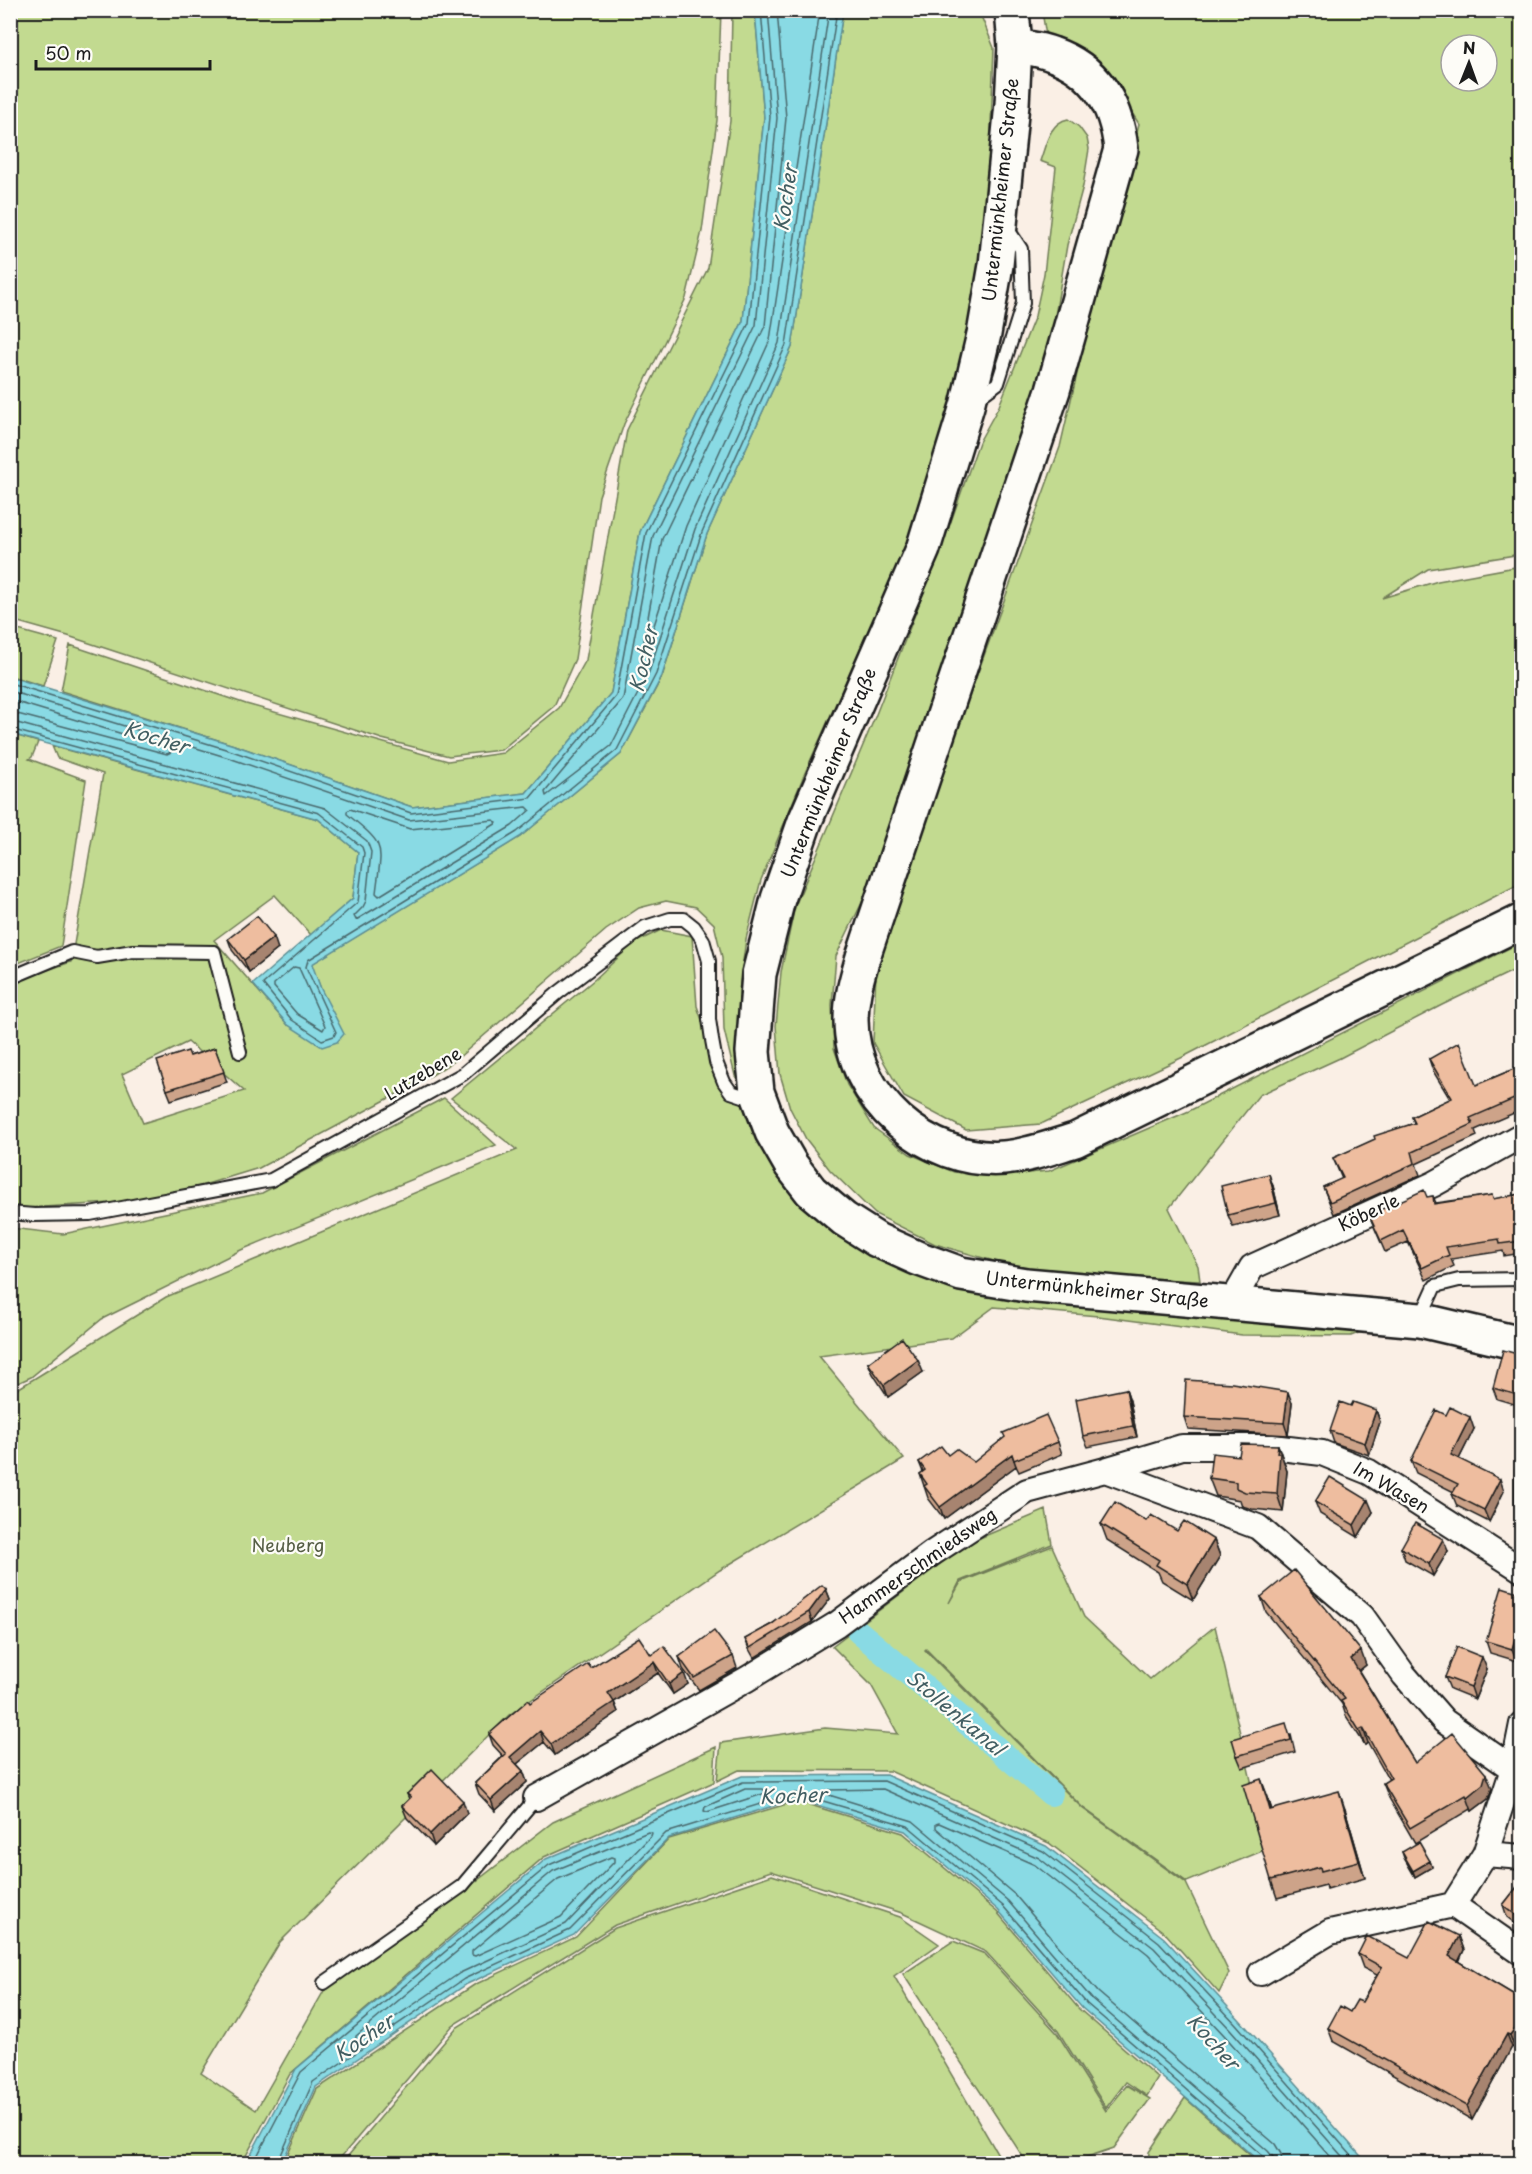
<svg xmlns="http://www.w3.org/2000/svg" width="1532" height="2174" font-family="'Playpen Sans',sans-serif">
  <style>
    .green { fill: #c2da90; stroke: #6f7b56; stroke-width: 1.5; fill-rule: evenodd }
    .water { fill: #89dae4; stroke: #5d8e94; stroke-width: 1.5 }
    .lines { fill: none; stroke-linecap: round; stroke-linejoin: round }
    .shore { stroke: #48686c; stroke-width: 1.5 }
    .canal { stroke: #89dae4; stroke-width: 24 }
    .service-casing { stroke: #1c1c1c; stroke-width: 16 }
    .minor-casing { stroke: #1c1c1c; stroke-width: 28 }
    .secondary-casing { stroke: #1c1c1c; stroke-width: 38 }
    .primary-casing { stroke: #1c1c1c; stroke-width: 38 }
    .service { stroke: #fdfcf7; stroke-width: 12 }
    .minor { stroke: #fdfcf7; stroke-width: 24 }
    .secondary { stroke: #fdfcf7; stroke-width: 33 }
    .primary { stroke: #fdfcf7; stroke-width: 33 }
    .wall { fill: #cda389; stroke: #1c1c1c; stroke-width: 1.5 }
    .shaded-wall { fill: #a7846f; stroke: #1c1c1c; stroke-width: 1.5 }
    .building { fill: #eebd9f; stroke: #1c1c1c; stroke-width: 1.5 }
    .labels { text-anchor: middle; stroke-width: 4.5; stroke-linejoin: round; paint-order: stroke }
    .street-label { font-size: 18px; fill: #1c1c1c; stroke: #fdfcf7 }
    .park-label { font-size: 18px; fill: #565e45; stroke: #fdfcf7 }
    .water-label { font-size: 20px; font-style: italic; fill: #425e62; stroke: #fdfcf7 }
  </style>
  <rect width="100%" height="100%" fill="#faefe5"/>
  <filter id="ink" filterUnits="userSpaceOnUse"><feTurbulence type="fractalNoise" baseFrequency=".0167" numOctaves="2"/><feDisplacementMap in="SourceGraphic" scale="12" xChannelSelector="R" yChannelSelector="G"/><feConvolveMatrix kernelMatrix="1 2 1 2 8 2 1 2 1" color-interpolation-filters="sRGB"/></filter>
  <g filter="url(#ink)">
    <path class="green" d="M10,11H721L717,120L702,231L686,298L624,424L599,496L575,659L554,706L501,750L449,756L382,739L68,636L11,620Z
      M732,11H755L764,117L743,321L640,532L611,693L526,793L412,807L234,745L61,691L70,645L246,704L448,761L503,753L559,708L586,660L627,430L708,268L730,121Z
      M843,11H979L994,48L988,202L959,383L914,528L804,775L761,880L746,939L739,991L742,1087L735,1076L724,1030L722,957L714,924L696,907L666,901L639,908L606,930L457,1059L432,1075L259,1168L171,1195L130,1202L25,1208L11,1206L10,986L30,976L71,962L103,774L57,758L52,746L318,819L358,852L353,898L311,935L275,895L214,940L288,1025L321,989L311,964L520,837L621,754L662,677L707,534L792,347ZM188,1042L244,1091L143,1123L122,1074Z
      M1042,11H1521V554L1428,569L1382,598L1438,581L1521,566V883L1181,1058L1041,1124L966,1130L904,1097L873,1043L876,972L958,727L1060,447L1107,245L1139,124L1111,80L1088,53L1046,36ZM1451,45H1487V81H1451Z
      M1068,119L1079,127L1087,138L1089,149L1083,186L1067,245L1046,369L872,882L836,956L832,1005L834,1048L847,1085L874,1128L910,1154L954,1172L997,1176L1049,1171L1189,1111L1521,942V967L1442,1005L1340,1058L1259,1095L1169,1208L1198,1266L1200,1281L1105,1277L1011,1266L935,1244L875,1214L830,1170L806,1139L790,1108L780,1074L776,1026L781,972L795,906L875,717L949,527L979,442L999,406L1035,316L1044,274L1056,167L1040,161C1046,145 1049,123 1068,119Z
      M11,628L58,641L43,686L11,676Z
      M11,734L38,742L32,757L29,759L86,780L61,946L11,966Z
      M661,930L692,936L697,1006L726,1089L735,1087L760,1146L797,1195L837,1234L876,1258L916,1275L1004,1297L1361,1332L1351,1336L1242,1335L1098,1316L994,1307L952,1338L819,1356L904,1459L720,1570L509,1715L280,1942L201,2073L256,2110L325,1989L439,1910L553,1822L716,1747L714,1782L544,1857L290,2074L242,2163L11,2164V1393L166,1297L517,1150L451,1098L595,979L634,943Z
      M444,1098L496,1145L241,1250L102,1319L31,1377L11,1386L10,1305L13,1303L10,1298L11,1228L63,1234L262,1193Z
      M1046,1510L1052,1544L960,1581L949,1603L961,1582L1052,1546L1084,1617L1150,1679L1215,1626L1267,1849L1187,1882L1082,1807L926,1649L925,1650L1082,1808L1186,1883L1229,1973L1219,1993L1166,1934L1049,1843L890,1771L739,1770L717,1781L721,1743L825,1728L898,1734L871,1685L832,1646L968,1543Z
      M797,1801L903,1833L997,1912L1079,2009L1158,2078L1147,2096L1126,2082L1106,2108L1058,2031L986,1952L902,1913L771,1871L615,1925L453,2025L336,2163H284L317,2089L474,1985L576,1937L669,1839Z
      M772,1875L900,1917L939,1944L894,1976L1003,2163H342L456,2028L615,1928Z
      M953,1941L985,1954L1057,2033L1106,2111L1127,2085L1150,2099L1114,2148L1069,2163H1027L903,1974Z
      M1185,2098L1258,2162L1260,2163H1148L1149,2152Z"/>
    <path class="water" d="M755,11H843L792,347L707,534L662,676L621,754L520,837L312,964L321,989L344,1034L337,1042L322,1047L288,1025L253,984L353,898L358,852L318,819L11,734V677L234,745L412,807L526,793L611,693L640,532L743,321L764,117Z
      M886,1775L1046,1846L1164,1938L1240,2020L1367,2163H1261L1082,2008L998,1910L905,1831L796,1799L669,1838L574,1935L467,1984L316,2087L282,2163H246L296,2069L546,1859L742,1776Z"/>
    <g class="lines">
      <path class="shore" d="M768,10L777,118L756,325L653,536L623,699L545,792L546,796L611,746L649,672L695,529L779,343L829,10
        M777,10L786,118L765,326L662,539L644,640L646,643L649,641L686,526L770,340L820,10
        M10,683L232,751L411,813L530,798L616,696L646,533L749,323L770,117L761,10
        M10,691L229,758L409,820L527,807L530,810L512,826L356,920L354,916L363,907L366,901L371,852L367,841L325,808L10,721
        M10,700L169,748L171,752L167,754L10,712
        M10,729L319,813L362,847L364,853L358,902L263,984L292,1020L322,1040L334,1036L336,1032L306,967L308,960L517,832L617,750L656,674L702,532L786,345L837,10
        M350,809L410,829L494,820L497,823L379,896L376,893C382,843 387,847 347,814V811Z
        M294,967L299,968L325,1026L323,1030L297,1014L274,987V984Z
        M745,1789H763L766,1793L707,1812L704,1811L705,1807Z
        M648,1832L652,1833L651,1836L566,1924L460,1973L360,2041L356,2040V2036L553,1871Z
        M611,1857L614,1858V1862L561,1917L475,1956L472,1955V1951L558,1879Z
        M253,2164L301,2072L549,1865L743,1782L884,1781L1043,1851L1159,1942L1236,2024L1359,2164
        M277,2164L313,2082L464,1979L570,1930L666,1833L796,1793L908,1826L1003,1906L1087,2004L1263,2156L1266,2164
        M1273,2164V2157L1268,2151L1092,1999L1008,1901L913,1821L829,1795L828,1790L883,1789L1039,1858L1154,1948L1230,2029L1349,2164
        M1282,2164L1281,2154L1275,2144L1098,1992L1015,1895L936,1828V1824L939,1823L1035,1865L1148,1954L1224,2035L1337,2164"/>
      <path class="canal" d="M859,1632L1051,1794"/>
      <defs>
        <path id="service" d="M975,400L998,383L1023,303L1021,249L1007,228
          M10,978L72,952L97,957L133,951L214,952L240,1052
          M10,1213L34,1215L90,1214L271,1180L463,1074L558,993L645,927L670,919H684L694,927L703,940L709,961V1019L712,1040L716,1062L724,1082L731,1092L743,1096L756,1092
          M1420,1319L1435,1286L1459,1280L1522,1279
          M324,1983L462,1886L536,1798"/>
        <path id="minor" d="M1231,1304L1252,1267L1434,1184L1522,1135
          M1105,1470L1182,1447H1272L1322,1453L1369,1472L1522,1570
          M536,1798L747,1679L837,1624L931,1554L1027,1491L1105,1470L1258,1527L1362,1616L1404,1675L1444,1721L1513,1769
          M1485,1854L1522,1857
          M1453,1905L1522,1953
          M1261,1973L1330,1932L1453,1905L1485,1854L1513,1769L1522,1724"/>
        <path id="secondary" d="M1015,46C1027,48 1040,49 1052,54C1097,70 1116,104 1121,149L1053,390L863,957C857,978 851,997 851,1020C851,1098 927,1164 1004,1158C1028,1156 1052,1147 1075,1140L1522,921"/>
        <path id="primary" d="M1012,10L1015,46L1012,104L996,265L984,334L967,406L923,549L805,821L778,899L759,974L753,1052L757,1092L772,1132L791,1165L811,1191L844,1219L877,1240L917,1258L961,1274L1026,1285L1420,1320L1522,1344"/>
      </defs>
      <use href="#service" class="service-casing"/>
      <use href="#minor" class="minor-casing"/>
      <use href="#secondary" class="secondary-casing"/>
      <use href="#primary" class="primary-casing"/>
      <use href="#service" class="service"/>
      <use href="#minor" class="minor"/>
      <use href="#secondary" class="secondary"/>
      <use href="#primary" class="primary"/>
    </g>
    <path class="wall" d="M228,939L278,949L249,972L232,950Z
      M215,1048L227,1082L171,1100L167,1090L190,1056Z
      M1429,1059L1476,1085L1521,1066V1110L1475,1130L1477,1136L1416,1164L1420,1175L1334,1214L1323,1187L1342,1179L1333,1158L1414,1123L1412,1117L1450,1099L1433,1071Z
      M1273,1186L1280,1215L1233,1227L1228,1215Z
      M1521,1194V1253L1504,1256L1503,1251L1451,1259L1454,1266L1426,1280L1408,1242L1385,1252L1369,1215L1427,1197L1433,1196L1436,1203L1492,1195L1494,1199Z
      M1521,1355V1406L1497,1399L1493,1388Z
      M868,1363L923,1372L888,1397L873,1374Z
      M1126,1389L1130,1401L1137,1437L1088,1447L1083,1436Z
      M1292,1403L1288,1435L1188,1429L1184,1417Z
      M1376,1410L1380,1422L1369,1455L1334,1443L1330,1431Z
      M1474,1429L1459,1459L1504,1491L1489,1522L1457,1506L1452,1494L1454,1492L1416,1473L1411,1461Z
      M1058,1442L1062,1454L1019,1472L1016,1466L944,1519L928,1498L920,1474L923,1472L919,1462L948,1455L974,1462Z
      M1278,1445L1287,1471L1283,1512L1252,1509L1242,1506L1240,1500L1216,1496L1209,1478L1239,1456Z
      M1521,1454V1552H1520L1515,1537Z
      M1315,1502L1373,1512L1358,1537L1320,1514Z
      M1146,1521L1177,1531L1214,1540L1220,1556L1193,1600L1162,1581L1158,1572L1107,1540L1101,1524Z
      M1401,1548L1448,1551L1433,1576L1405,1560Z
      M826,1589L830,1599L812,1622L754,1658L749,1649L745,1639L772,1624Z
      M1521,1593L1517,1661L1490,1653L1486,1641Z
      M1261,1597L1366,1665L1359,1671L1415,1763L1492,1788L1488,1799L1472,1811L1471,1809L1415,1843L1389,1798L1383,1783L1389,1780L1368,1743L1365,1745L1346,1716L1342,1704L1266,1612Z
      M651,1655L688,1684L673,1694L658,1673L614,1702L618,1712L555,1755L544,1742L517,1764L523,1771L527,1782L495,1811L479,1794L475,1783L503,1756L493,1745L489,1734L530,1703Z
      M733,1656L737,1668L699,1690L683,1669L679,1657Z
      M1487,1669L1475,1699L1450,1689L1445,1677Z
      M1291,1735L1295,1752L1242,1768L1237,1756Z
      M1261,1779L1272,1810L1345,1809L1365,1878L1327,1889L1326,1885L1277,1898L1271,1880Z
      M407,1794L467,1813L434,1846L407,1818L402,1806L409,1799Z
      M1402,1852L1430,1861L1432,1867L1415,1877L1404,1858Z
      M1521,1882V1928L1507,1917L1503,1905Z
      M1459,1936L1464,1950L1459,1962L1521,1999V2043V2042L1515,2049L1512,2047L1472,2120L1333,2041L1328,2028L1350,2012L1362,2002L1377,1975L1363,1968L1358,1954L1409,1958Z"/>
    <path class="shaded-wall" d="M274,937L278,949L249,972L244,960Z
      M1269,1174L1273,1186L1280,1215L1276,1203Z
      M918,1360L923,1372L888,1397L884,1385Z
      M1126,1389L1130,1401L1137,1437L1133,1426Z
      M1288,1392L1292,1403L1288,1435L1284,1423Z
      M1376,1410L1380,1422L1369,1455L1365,1443Z
      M1470,1417L1474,1429L1455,1467L1451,1455Z
      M1278,1445L1287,1471L1283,1512L1277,1494V1453Z
      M1012,1454L1016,1466L944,1519L940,1507Z
      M1500,1479L1504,1491L1489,1522L1484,1510Z
      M1368,1500L1373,1512L1358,1537L1354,1525Z
      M1443,1539L1448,1551L1433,1576L1429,1564Z
      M1214,1540L1220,1556L1193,1600L1187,1584Z
      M826,1589L830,1599L812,1622L809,1612Z
      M1521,1618V1644L1517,1661L1512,1649Z
      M1361,1651L1366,1665L1356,1673L1351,1659Z
      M1482,1657L1487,1669L1475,1699L1471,1687Z
      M654,1662L658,1673L614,1702L618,1712L555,1755L551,1744L608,1693Z
      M684,1673L688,1684L673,1694L669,1684Z
      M1363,1728L1368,1743L1365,1745L1359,1730Z
      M540,1731L544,1742L513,1767L510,1757Z
      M523,1771L527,1782L495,1811L491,1800Z
      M1486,1774L1492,1788L1488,1799L1472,1811L1467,1797Z
      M1261,1779L1268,1797L1277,1828L1270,1810Z
      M1339,1791L1345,1809L1365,1878L1359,1861Z
      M463,1801L467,1813L434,1846L430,1834Z
      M1430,1861L1432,1867L1415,1877L1413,1871Z
      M1459,1936L1464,1950L1454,1970L1449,1956Z
      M1515,2028L1521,2042L1515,2049L1510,2035Z
      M1507,2034L1512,2047L1472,2120L1467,2106Z"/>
    <path class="building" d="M257,916L274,937L244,960L228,939Z
      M1459,1042L1476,1085L1521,1066V1096L1470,1118L1473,1124L1412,1152L1415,1163L1330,1202L1323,1187L1343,1178L1333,1158L1375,1139L1374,1136L1415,1123L1412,1117L1452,1098L1429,1059Z
      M215,1048L224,1072L167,1090L157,1061L188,1051L190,1056Z
      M1269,1174L1276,1203L1228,1215L1221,1186Z
      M1424,1190L1427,1197L1433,1196L1434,1204L1492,1195L1493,1199L1521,1194V1241L1500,1244L1499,1239L1446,1247L1449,1255L1422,1268L1403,1230L1381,1241L1369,1215Z
      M902,1338L918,1360L884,1385L868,1363Z
      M1503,1350L1521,1355V1396L1493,1388Z
      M1186,1380L1232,1383L1288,1392L1284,1423L1184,1417Z
      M1126,1389L1133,1426L1083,1436L1076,1399Z
      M1340,1402L1351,1406L1353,1402L1376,1410L1365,1443L1330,1431Z
      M1450,1407L1470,1417L1451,1455L1500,1479L1484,1510L1452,1494L1458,1484L1411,1461L1436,1410L1446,1415Z
      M1046,1415L1058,1442L1014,1460L1012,1454L940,1507L924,1486L927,1484L920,1474L925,1470L919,1462L941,1446L948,1455L956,1449L974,1462L1005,1437L1003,1433Z
      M1241,1444L1278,1445L1277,1453H1280L1277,1494L1245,1492L1236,1488V1482L1209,1478L1212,1453L1239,1456Z
      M1521,1454V1537H1515V1469Z
      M1330,1477L1368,1500L1354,1525L1315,1502Z
      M1115,1502L1146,1521L1151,1515L1177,1531L1184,1521L1214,1540L1187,1584L1156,1565L1159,1560L1101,1524Z
      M1415,1523L1443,1539L1429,1564L1401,1548Z
      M1294,1570L1361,1651L1351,1659L1415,1763L1452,1733L1486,1774L1483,1784L1467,1797L1466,1795L1410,1828L1383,1783L1391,1778L1363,1728L1359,1730L1341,1701L1345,1699L1261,1597Z
      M822,1585L826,1589L809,1612L750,1648L745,1639L772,1624Z
      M1502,1587L1521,1593V1618L1512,1649L1486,1641Z
      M714,1631L733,1656L694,1678L679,1657Z
      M639,1637L651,1655L664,1646L684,1673L669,1684L654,1662L608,1693L614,1702L551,1744L540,1731L510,1757L523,1771L491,1800L475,1783L506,1754L489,1734L528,1700L530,1703L588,1664L591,1668Z
      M1457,1647L1482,1657L1471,1687L1445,1677Z
      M1286,1723L1291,1740L1237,1756L1232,1739Z
      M432,1769L463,1801L430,1834L402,1806L411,1797L407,1794Z
      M1261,1779L1270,1810L1339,1791L1359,1861L1321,1871L1320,1867L1271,1880L1243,1785Z
      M1419,1842L1430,1861L1413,1871L1402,1852Z
      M1521,1882V1919L1503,1905Z
      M1429,1921L1459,1936L1449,1956L1521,1999V2033L1515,2028L1510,2035L1507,2034L1467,2106L1328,2028L1340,2006L1350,2012L1357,2000L1362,2002L1382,1967L1358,1954L1367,1936L1409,1958Z"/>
  </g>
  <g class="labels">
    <g class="street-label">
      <text transform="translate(1001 190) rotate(-84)" y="6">Untermünkheimer Straße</text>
      <text transform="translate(829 773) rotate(-68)" y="6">Untermünkheimer Straße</text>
      <text transform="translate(423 1074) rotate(-31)" y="6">Lutzebene</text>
      <text transform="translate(1369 1213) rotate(-25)" y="6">Köberle</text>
      <text transform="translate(1097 1290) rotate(6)" y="6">Untermünkheimer Straße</text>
      <text transform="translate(1391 1488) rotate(30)" y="6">Im Wasen</text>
      <text transform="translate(918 1566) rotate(-35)" y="6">Hammerschmiedsweg</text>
    </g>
    <g class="park-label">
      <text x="288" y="1552">Neuberg</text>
    </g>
    <g class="water-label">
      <text transform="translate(786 198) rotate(-82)" y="7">Kocher</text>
      <text transform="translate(644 659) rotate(-77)" y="7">Kocher</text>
      <text transform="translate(156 738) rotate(17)" y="7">Kocher</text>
      <text transform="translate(955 1713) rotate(40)" y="7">Stollenkanal</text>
      <text transform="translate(793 1796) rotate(-2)" y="7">Kocher</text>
      <text transform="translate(364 2038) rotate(-34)" y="7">Kocher</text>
      <text transform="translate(1213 2042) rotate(48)" y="7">Kocher</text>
    </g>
  </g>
  <rect width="1532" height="2174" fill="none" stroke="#fdfcf7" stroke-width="36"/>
  <rect x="18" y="18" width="1496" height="2138" fill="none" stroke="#1c1c1c" stroke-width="2" filter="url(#ink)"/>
  <g transform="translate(1469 63) rotate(1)"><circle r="28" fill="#fdfcf7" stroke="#a3a29f" stroke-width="1.5"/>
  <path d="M0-4.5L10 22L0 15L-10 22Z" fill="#1c1c1c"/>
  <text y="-9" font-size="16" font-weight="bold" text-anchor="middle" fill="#1c1c1c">N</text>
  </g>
  <path d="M36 60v9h174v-9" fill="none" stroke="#1c1c1c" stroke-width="3"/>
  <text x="45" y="60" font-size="18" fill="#1c1c1c" stroke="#fdfcf7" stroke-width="4.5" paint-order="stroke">50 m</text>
</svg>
